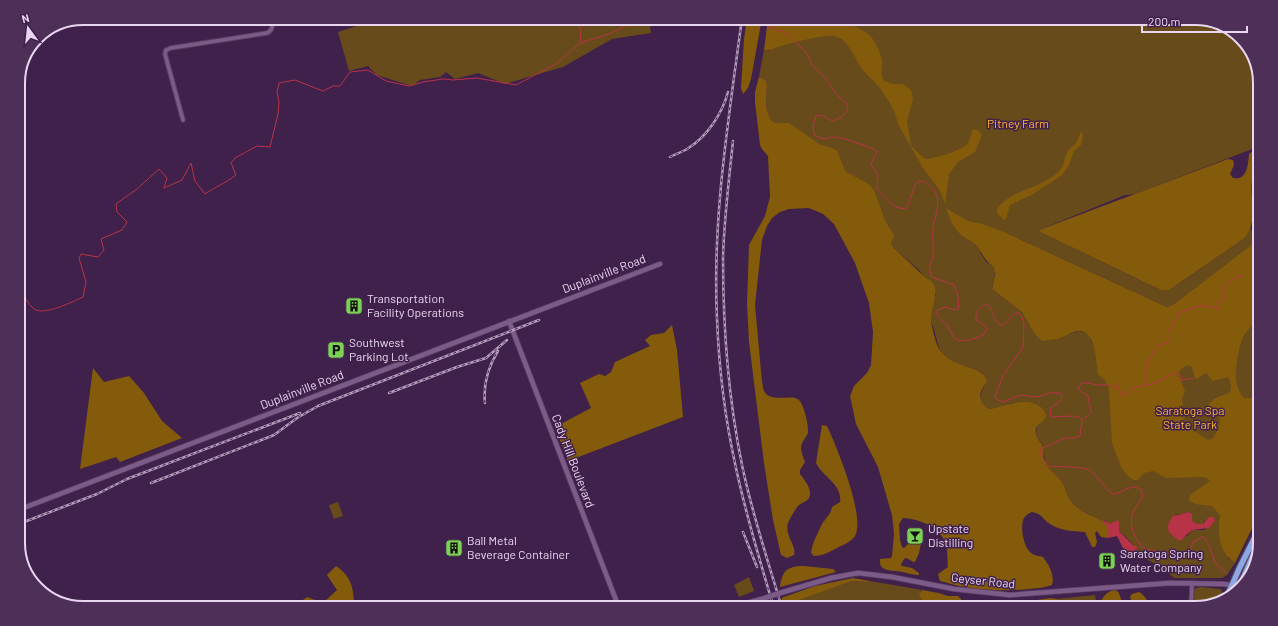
<svg xmlns="http://www.w3.org/2000/svg" width="1278" height="626" font-family="Barlow,sans-serif">
  <style>
    .green { fill: #684b1a; fill-rule: evenodd }
    .forest { fill: #835b0b; fill-rule: evenodd }
    .water { fill: #b73347 }
    .lines { fill: none; stroke-linecap: round; stroke-linejoin: round }
    .stream { stroke: #b73347; stroke-width: 1 }
    .minor-casing { stroke: #593e62; stroke-width: 5.5 }
    .tertiary-casing { stroke: #593e62; stroke-width: 6 }
    .trunk-casing { stroke: #593e62; stroke-width: 8 }
    .minor { stroke: #7c5b88; stroke-width: 3.5 }
    .tertiary { stroke: #7c5b88; stroke-width: 4.5 }
    .trunk { stroke: #8ca8e3; stroke-width: 5.5 }
    .rail-casing { stroke: #b49dbc; stroke-width: 2.5 }
    .rail { stroke: #40214b; stroke-width: 1; stroke-dasharray: 3; stroke-linecap: butt }
    .tertiary-bridge-casing { stroke: #593e62; stroke-width: 6; stroke-linecap: butt }
    .tertiary-bridge { stroke: #7c5b88; stroke-width: 4.5 }
    .labels { text-anchor: middle; stroke-width: 3; stroke-linejoin: round; paint-order: stroke }
    .park-label { font-size: 12px; fill: #feb532; stroke: #40214b }
    .street-label { font-size: 12px; fill: #e9d6f0; stroke: #40214b }
    .poi-label { font-size: 12px; fill: #e9d6f0; stroke: #40214b; text-anchor: start }
    .rim { fill: none; stroke: #e9d6f0; stroke-width: 2 }
  </style>
  <rect width="100%" height="100%" fill="#40214b"/>
  <path class="green" d="M382,18H649L651,33L612,39L563,67L505,84L478,73L455,79L446,72L440,77L420,80L412,86L377,75L368,66L349,71L338,32Z
    M775,18H1195L1224,25L1249,47L1260,79V146L1135,194L1125,195L1039,230L1040,232L1161,290H1169L1245,238L1250,227L1256,242L1174,304L1167,307L1017,238L980,252L986,262L994,267L995,271L992,289L1022,312L1028,320L1069,334L1079,331L1086,332L1089,335L1094,347L1260,316V500L1228,558L1235,563L1227,575L1222,578H1174C1164,567 1147,559 1133,553V552L1137,549L1126,537L1119,531V522L1109,524L1104,520L1103,522L1078,509L1068,497L1064,486L1052,473L1045,461L1042,443L1037,437L1036,433L1037,426L1046,417L1012,403L1003,407L990,409C973,403 982,392 987,381C984,367 965,368 954,363C936,353 939,343 933,327C932,324 931,324 931,321C930,312 934,302 936,294L920,271L893,247L891,242L895,236L885,220L881,211L846,172L837,150L830,147L819,144L784,124L775,123L771,120L767,111L766,102L767,85L766,80L759,77L764,50L769,51ZM1188,512L1192,514V521L1198,524H1203L1205,520V530H1192L1186,537L1175,515L1182,514Z
    M338,502L343,516L334,519L329,505Z
    M749,577L754,591L739,597L734,585Z
    M852,581L868,582L870,581L922,590L920,592L925,603L930,608H792L790,603Z
    M1201,587L1221,589L1222,592L1221,600L1193,608L1194,591L1196,588Z
    M1095,595L1097,607L1095,608H1053L1058,601L1057,599Z"/>
  <path class="forest" d="M747,18H762L751,79L748,88L743,94L741,88L744,39Z
    M768,18H844C851,28 865,28 872,38C876,44 882,55 882,62C882,69 880,74 884,81L893,84H903L911,90L913,99L907,121L911,146L925,159C937,158 958,152 967,144C971,140 970,134 973,129L979,131L982,135L975,152L958,162L949,174L945,204C941,188 932,181 923,168C915,154 907,140 899,126C897,121 896,116 894,111C892,106 887,98 883,93C878,84 870,78 863,70C855,60 849,39 835,36C826,34 790,43 781,46C773,48 773,51 764,50Z
    M759,77L766,80L767,85L766,102L767,111L771,120L775,123H789L819,144L830,147L837,150L846,172L869,184L874,190L885,220L895,236L891,242L893,247L927,279C944,286 930,308 931,321C931,324 935,338 936,342C946,372 983,362 987,381C986,384 983,387 982,390C977,398 983,407 990,409C1006,406 1029,395 1043,409C1044,411 1047,414 1046,417C1043,424 1034,423 1036,434C1037,439 1041,441 1042,445C1044,450 1043,454 1044,459C1049,472 1060,477 1064,486C1066,490 1066,494 1069,498C1071,501 1075,506 1079,509C1086,515 1107,520 1109,529C1110,531 1109,536 1108,538L1101,537L1097,531L1095,533L1097,542L1095,547H1092L1085,532C1073,531 1060,531 1050,524C1042,519 1043,514 1032,512C1029,513 1026,515 1024,518C1020,526 1023,544 1029,551C1032,555 1038,556 1043,557C1049,565 1055,575 1052,585C1035,591 993,591 974,589C963,587 951,584 940,581L938,574L948,567C947,560 948,552 946,545C942,527 919,519 903,518L899,524L900,540L902,547L904,548L911,541L921,543L919,553L915,562C911,562 909,558 905,558L901,564L902,566L912,568L919,573V575C914,575 908,573 903,572C894,570 878,573 880,559L891,558L892,556L894,534L892,515L878,467L856,424L850,396L854,386L867,373L871,365L873,332L869,303L855,263L834,224L823,214L809,208L789,209L780,212L772,218L767,226L762,240L755,305L762,382C763,385 763,389 764,391C771,404 792,393 799,400C804,405 809,426 808,433C806,438 802,441 801,447C801,452 803,457 805,462L800,470V474C804,479 810,487 810,493C811,501 802,502 798,506C795,510 790,518 788,523C784,535 797,546 794,555L787,558L781,555L773,520L764,463L749,342L747,304L749,245L765,216L770,197L768,156L762,149L760,145L755,102V92Z
    M1081,131L1083,135L1081,145L1074,151L1069,165L1062,175L1033,194L1010,205L1006,219L1004,220L997,213V209C1011,190 1037,189 1055,175C1067,165 1062,161 1068,151C1069,149 1072,147 1074,145C1078,142 1079,136 1081,131Z
    M1253,151H1260V165L1258,166C1246,181 1255,203 1252,221C1251,228 1248,233 1245,238L1169,290H1161L1040,232L1039,230L1228,159L1233,160L1234,165L1230,174L1233,178C1247,181 1248,165 1249,154Z
    M946,208L968,221L982,224L1004,232L1167,307L1174,304L1254,243L1260,241V318C1254,323 1247,330 1243,337C1239,344 1235,370 1236,378C1236,385 1239,392 1244,398H1260V512L1235,563C1222,554 1219,543 1219,528C1219,523 1220,519 1220,515L1212,506C1203,504 1196,507 1189,500L1190,495L1210,481L1207,478L1203,477L1166,478L1153,471L1144,473L1138,480H1133L1126,474L1121,467L1112,443L1109,388L1105,380L1098,374C1096,362 1096,329 1078,331C1071,332 1064,337 1057,339C1052,340 1047,340 1042,341L1035,334L1022,312L992,289L995,274L994,267C985,262 983,254 977,246C974,242 968,240 964,237C954,230 950,219 946,208ZM1188,365L1192,367L1195,378L1197,379L1202,375L1207,373L1212,381L1228,377C1231,382 1232,387 1230,392L1214,399L1207,406V408L1217,413C1223,420 1218,432 1212,439L1208,440L1189,428L1184,422L1182,398L1185,391L1178,374L1182,368Z
    M672,325L677,350L683,417L568,461L555,427L591,408L580,383L599,374L605,376L611,372L615,362L650,346L645,340L651,335L664,333Z
    M93,368L104,382L129,376L144,393L162,421L182,438L120,462L116,457L80,469Z
    M822,425L827,426C836,445 866,517 855,536C850,543 844,544 837,548C829,552 823,556 814,556L811,553C812,543 818,533 822,524C826,518 831,514 832,507L840,502C843,485 822,476 816,463Z
    M336,566C352,577 354,589 354,608H292L307,597L323,603L337,590L327,575Z
    M804,566L833,569L836,572L780,587C782,571 787,566 804,566Z
    M853,578L870,581L868,582L852,581L791,603L792,608H786L781,605L782,598L784,597L815,586Z
    M922,590L939,593L948,596H958L961,599L962,608H930L920,597L919,594Z
    M1116,590L1119,593L1124,608H1095C1104,602 1101,592 1116,590Z
    M1139,592C1146,596 1147,601 1151,608H1134L1136,606L1131,600L1130,596L1132,594Z
    M1050,598L1057,599V604L1053,608H1009V604L1011,600L1031,601Z"/>
  <path class="water" d="M1188,512L1192,514V521L1198,524H1203L1209,517H1214L1215,521L1209,528L1192,530L1180,541C1168,533 1164,529 1173,516L1182,514Z
    M1103,520L1110,524L1118,520L1119,522V531L1133,545L1137,547V549L1133,552L1124,550L1117,536L1108,538C1109,531 1109,526 1103,522Z"/>
  <g class="lines">
    <path class="stream" d="M576,18L581,31L580,42
      M714,18L733,22
      M767,26L788,34L808,55L812,65L828,81L836,94L846,103L848,107C846,115 840,119 832,121L822,115L816,116L813,126L814,135L823,139L834,137L845,139L874,149L877,152L871,164L878,176L877,188C885,197 893,211 907,208L915,185L919,181C924,181 928,183 932,188C943,200 935,214 933,228C932,238 934,247 933,256C931,266 927,266 932,277L954,285C957,293 960,301 958,309L956,310L945,307L938,310L936,312C937,318 943,320 946,324C949,328 951,332 953,336C960,345 975,339 983,335L987,329L985,326L976,320C975,312 980,306 987,304C995,310 991,321 1002,325C1009,323 1010,314 1018,313L1021,315L1024,323L1023,347L1003,376L995,396L996,399L1003,402L1020,395L1037,397L1050,393H1060L1062,396L1061,400L1050,409L1051,417L1073,416L1079,417L1082,420L1080,436L1075,438H1065L1041,449L1040,454L1048,466C1058,467 1084,466 1091,471C1099,477 1104,487 1112,494C1123,494 1129,483 1141,489L1143,496C1140,502 1134,508 1132,515C1129,525 1136,544 1145,549L1185,556L1189,554L1193,542L1202,537C1211,541 1211,556 1216,564C1219,567 1223,570 1226,573
      M18,289C25,294 27,304 34,309C44,316 72,302 83,297L86,282L79,258L81,254L98,257L104,250L101,239L122,230L127,222L117,212L116,204L137,189L159,169L167,178L164,188L182,180L191,163L195,181L205,194C215,187 226,183 236,175L231,163L235,158L257,146L270,147L278,114L279,102L277,92L279,83L295,80L323,91L333,86H340L350,72L368,70L386,81L409,86L423,82L443,79L453,80L477,78L516,85L556,64L580,43L609,34L627,25L637,18
      M1145,386L1158,382L1171,374L1176,373L1181,376L1180,380L1194,378
      M1082,420L1091,413C1092,407 1088,403 1088,396L1081,392L1078,387C1084,379 1092,385 1100,385C1106,385 1108,384 1113,387L1117,385L1121,394L1125,395L1128,394L1133,387L1144,386L1146,382V363L1149,360L1157,346L1166,343L1170,340L1169,331L1173,326L1178,313L1199,306H1212L1216,309H1218V302L1222,297L1225,296V291H1223C1224,283 1236,278 1243,275"/>
    <defs>
      <path id="minor" d="M183,120L165,54L166,50L171,48L267,33C274,30 272,24 271,18
        M18,125L22,136L18,170
        M1191,608L1192,583"/>
      <path id="tertiary" d="M509,321L619,608
        M18,510L660,264
        M780,593L831,578L858,573L892,577L954,589L1010,595L1170,583L1223,584L1241,586
        M729,608L765,598"/>
      <path id="trunk" d="M1238,590L1260,539
        M1226,599L1239,569L1260,527"/>
    </defs>
    <use href="#minor" class="minor-casing"/>
    <use href="#tertiary" class="tertiary-casing"/>
    <use href="#trunk" class="trunk-casing"/>
    <use href="#minor" class="minor"/>
    <use href="#tertiary" class="tertiary"/>
    <use href="#trunk" class="trunk"/>
    <defs>
      <path id="rail" d="M742,18C729,117 712,218 717,319C719,369 725,419 736,468C746,515 760,562 774,608
        M733,141C729,180 724,219 723,258C723,328 728,397 742,465C752,514 768,561 782,608
        M670,157C676,154 682,152 687,149C707,137 722,114 728,92
        M389,393L457,367L486,358L507,340
        M485,403C483,384 488,367 498,351
        M151,483L274,435L297,418L318,406L539,320
        M24,522L97,494L127,479L300,413
        M743,532L757,567"/>
    </defs>
    <use href="#rail" class="rail-casing"/>
    <use href="#rail" class="rail"/>
    <defs>
      <path id="tertiary-bridge" d="M765,598L780,593"/>
    </defs>
    <use href="#tertiary-bridge" class="tertiary-bridge-casing"/>
    <use href="#tertiary-bridge" class="tertiary-bridge"/>
  </g>
  <defs>
    <symbol id="building-square" viewBox="-11 -11 22 22"><rect x="-9" y="-9" width="18" height="18" rx="4" fill="#7cd154" stroke="#40214b"/><path d="M-4-6H4V6H1V3H-1V6H-4ZM-2.5-4.3h1.7v1.8h-1.7ZM.8-4.3h1.7v1.8H.8ZM-2.5-1h1.7V.8h-1.7ZM.8-1h1.7V.8H.8Z" fill="#111"/></symbol>
    <symbol id="parking-square" viewBox="-11 -11 22 22"><rect x="-9" y="-9" width="18" height="18" rx="4" fill="#7cd154" stroke="#40214b"/><path d="M-3.5-5.5H1a3.5 3.5 0 0 1 0 7H-1V5.5H-3.5ZM-1-3.4V-.6H.8a1.4 1.4 0 0 0 0-2.8Z" fill="#111"/></symbol>
    <symbol id="bar-square" viewBox="-11 -11 22 22"><rect x="-9" y="-9" width="18" height="18" rx="4" fill="#7cd154" stroke="#40214b"/><path d="M-6-5H6L.8 .8V4.5H3.5V6h-7V4.5H-.8V.8Z" fill="#111"/></symbol>
  </defs>
  <g fill-rule="evenodd">
    <use href="#building-square" x="344" y="296" width="20" height="20"/>
    <use href="#parking-square" x="326" y="340" width="20" height="20"/>
    <use href="#bar-square" x="905" y="526" width="20" height="20"/>
    <use href="#building-square" x="444" y="538" width="20" height="20"/>
    <use href="#building-square" x="1097" y="551" width="20" height="20"/>
  </g>
  <g class="labels">
    <g class="park-label">
      <text x="1018" y="128">Pitney Farm</text>
      <text x="1190" y="415">Saratoga Spa<tspan x="1190" dy="14">State Park</tspan></text>
    </g>
    <g class="street-label">
      <text transform="translate(604 274) rotate(-21)" y="4">Duplainville Road</text>
      <text transform="translate(302 390) rotate(-21)" y="4">Duplainville Road</text>
      <text transform="translate(573 461) rotate(69)" y="4">Cady Hill Boulevard</text>
      <text transform="translate(983 581) rotate(6)" y="4">Geyser Road</text>
    </g>
    <g class="poi-label">
      <text x="367" y="303">Transportation<tspan x="367" dy="14">Facility Operations</tspan></text>
      <text x="349" y="347">Southwest<tspan x="349" dy="14">Parking Lot</tspan></text>
      <text x="928" y="533">Upstate<tspan x="928" dy="14">Distilling</tspan></text>
      <text x="467" y="545">Ball Metal<tspan x="467" dy="14">Beverage Container</tspan></text>
      <text x="1120" y="558">Saratoga Spring<tspan x="1120" dy="14">Water Company</tspan></text>
    </g>
  </g>
  <path d="M0 0H1278V626H0ZM83 25H1195A58 58 0 0 1 1253 83V543A58 58 0 0 1 1195 601H83A58 58 0 0 1 25 543V83A58 58 0 0 1 83 25Z" fill="#4e2f58" fill-rule="evenodd"/>
  <path class="rim" d="M83 25H1195A58 58 0 0 1 1253 83V543A58 58 0 0 1 1195 601H83A58 58 0 0 1 25 543V83A58 58 0 0 1 83 25Z"/>
  <g transform="translate(28 28) rotate(345)" stroke="#40214b" stroke-width="3" paint-order="stroke">
  <path d="M0-3L7 15L0 10L-7 15Z" fill="#e9d6f0"/>
  <text y="-6" font-size="11" font-weight="bold" text-anchor="middle" fill="#e9d6f0">N</text>
  </g>
  <path d="M1142 26v6h105v-6" fill="none" stroke="#e9d6f0" stroke-width="2"/>
  <text x="1148" y="26" font-size="12" fill="#e9d6f0" stroke="#40214b" stroke-width="3" paint-order="stroke">200 m</text>
</svg>
